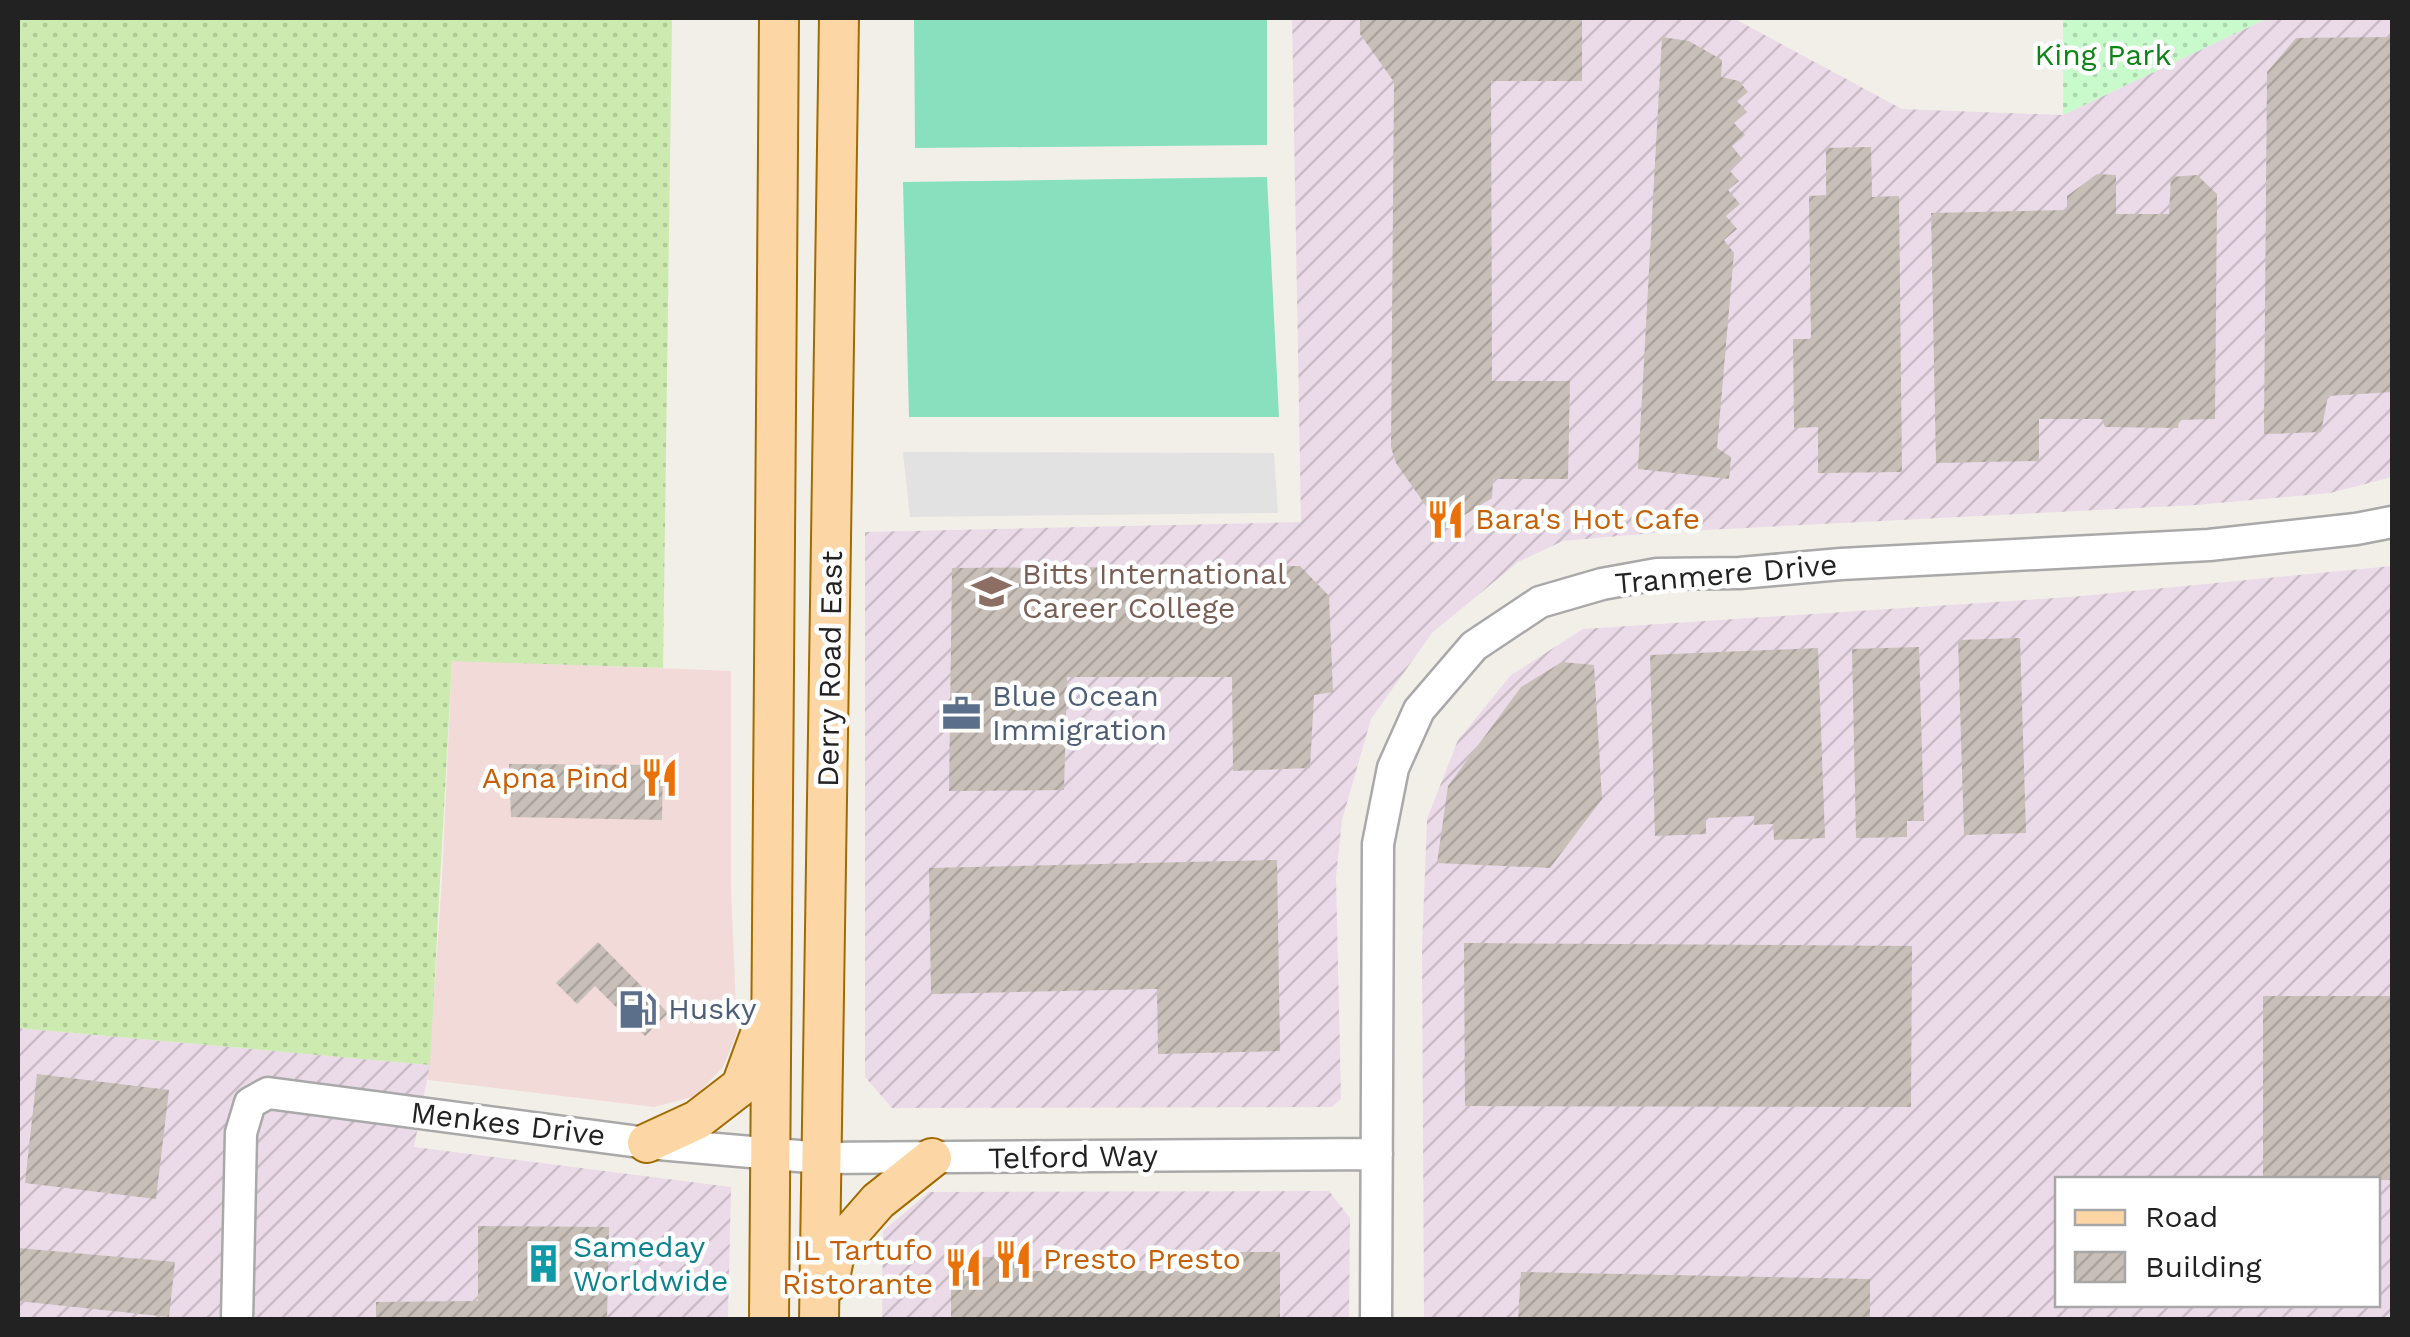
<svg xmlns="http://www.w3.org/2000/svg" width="2410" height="1337" font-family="'Work Sans',sans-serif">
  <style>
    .commercial { fill: #f2dad9 }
    .industrial { fill: url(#industrial-furrows); fill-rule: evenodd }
    .grass { fill: url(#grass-dots) }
    .park { fill: url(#park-dots) }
    .pitch { fill: #88e0be }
    .parking { fill: #e2e2e2 }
    .building { fill: url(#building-hatch) }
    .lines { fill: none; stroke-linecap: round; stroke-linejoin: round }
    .minor-casing { stroke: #a9a9a9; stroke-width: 35 }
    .major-casing { stroke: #a06b00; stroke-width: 42 }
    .minor { stroke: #fff; stroke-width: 30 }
    .major { stroke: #fcd6a4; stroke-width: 38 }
    .labels { text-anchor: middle; stroke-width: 9; stroke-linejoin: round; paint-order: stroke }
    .park-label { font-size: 30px; fill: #0c8416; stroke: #fff }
    .food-label { font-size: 30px; fill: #c56008; stroke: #fff; text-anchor: start }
    .education-label { font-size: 30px; fill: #785e54; stroke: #fff; text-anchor: start }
    .street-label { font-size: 30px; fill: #222; stroke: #fff }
    .service-label { font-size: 30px; fill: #4e5e75; stroke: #fff; text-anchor: start }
    .culture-label { font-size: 30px; fill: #0d838f; stroke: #fff; text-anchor: start }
  </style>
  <defs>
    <pattern id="industrial-furrows" width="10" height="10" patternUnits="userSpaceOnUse" patternTransform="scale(2.5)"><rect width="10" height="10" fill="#ebdbe8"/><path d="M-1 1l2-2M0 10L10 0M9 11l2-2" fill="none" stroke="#c9bcc7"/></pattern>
    <pattern id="grass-dots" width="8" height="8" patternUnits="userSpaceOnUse" patternTransform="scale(2.5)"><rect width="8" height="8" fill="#cdebb0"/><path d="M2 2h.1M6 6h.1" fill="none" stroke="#b0c997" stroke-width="1.8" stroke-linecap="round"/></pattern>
    <pattern id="park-dots" width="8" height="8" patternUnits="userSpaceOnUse" patternTransform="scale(2.5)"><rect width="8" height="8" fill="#c8facc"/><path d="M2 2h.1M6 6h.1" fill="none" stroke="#acd6af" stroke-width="1.8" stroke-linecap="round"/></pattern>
    <pattern id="building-hatch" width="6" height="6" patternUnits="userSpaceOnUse" patternTransform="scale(2.5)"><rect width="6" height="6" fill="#c7bfb8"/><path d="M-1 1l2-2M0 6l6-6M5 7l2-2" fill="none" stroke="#aba49e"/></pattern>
  </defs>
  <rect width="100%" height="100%" fill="#f2efe9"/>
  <path class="commercial" d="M452,660L731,671V889L737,1033L723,1067L696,1096L654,1107L428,1080L442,880Z"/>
  <path class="industrial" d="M1292,18H1733L1902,109L2063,115L2268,18H2392V477L2330,493L2196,505L1665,532L1563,541L1518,562L1432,633L1371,719L1342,820L1336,877L1341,1099L1332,1107L892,1108L865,1077V532L1301,522Z
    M2392,566V1319L1424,1320L1422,948L1427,819L1458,740L1511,675L1583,629L2071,597ZM2058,1180H2378V1304H2058Z
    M18,1028L430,1065L414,1147L731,1187L728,1319H18Z
    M1329,1191L1350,1218L1349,1319L882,1320L883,1231L929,1192Z"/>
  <path class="grass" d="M18,18H672L663,668L452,661L430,1065L18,1028Z"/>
  <path class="park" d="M2063,18H2268L2063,115Z"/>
  <path class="pitch" d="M914,18H1267V145L915,148Z
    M1267,177L1279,417H909L903,182Z"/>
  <path class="parking" d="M903,452L1274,453L1278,513L910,517Z"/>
  <path class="building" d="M1360,18H1582V81H1491L1492,381H1570L1568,479H1493L1492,498L1442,529L1396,463L1391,447L1394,82L1360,34Z
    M1662,37L1689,41L1722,60L1721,77L1739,81L1748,92L1737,101L1747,112L1734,123L1745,135L1732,146L1742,159L1729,170L1739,181L1728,190L1740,204L1726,216L1737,229L1724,240L1734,253L1717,448L1731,457L1729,479L1638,469Z
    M2392,37V392L2328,396L2321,432L2264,434L2267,72L2296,38Z
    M1871,147L1872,197L1899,196L1902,472L1818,473V427L1794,428L1793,339H1811L1809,196L1826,195V148Z
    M2097,174L2116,175V214H2169L2171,177L2197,175L2217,194L2215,419L2179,420L2178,428L2105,427L2102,419H2039V461L1936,463L1931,213L2067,210V196Z
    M1300,566L1329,596L1333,692L1314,695L1310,768L1233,771L1232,677H1067L1064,790L949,791L952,568Z
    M2020,638L2026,833L1964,835L1958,640Z
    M1919,647L1924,821H1907V837L1856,838L1852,649Z
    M1818,648L1825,838L1774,840L1773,824L1754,825V816L1706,818V834L1655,836L1650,655Z
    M1562,662L1594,665L1602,799L1550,868L1437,863L1448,786L1521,687Z
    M509,764L663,765L662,820L511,817Z
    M1277,860L1280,1051L1158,1054L1157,989L931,994L929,868Z
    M598,942L668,1013L645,1036L595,986L577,1004L556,983Z
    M1464,943L1912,946L1911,1107L1465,1106Z
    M2263,996H2392V1180H2263Z
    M37,1074L169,1090L156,1199L25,1183Z
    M478,1226L609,1227L607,1320H376V1302L478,1301Z
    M18,1248L175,1262L169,1317L18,1301Z
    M1222,1252H1280V1320H951V1256L1023,1258V1271H1220Z
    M1521,1272L1870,1279V1320H1518Z"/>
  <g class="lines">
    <defs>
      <path id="minor" d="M237,1320L241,1133L250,1103L268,1093L647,1143L821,1158L1377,1154
        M1376,1320L1378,844L1393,768L1419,710L1474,646L1540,602L1602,584L1657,574L1740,573L1841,564L2209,545L2356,529L2392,522"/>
      <path id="major" d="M647,1143L697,1120L741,1086L760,1034
        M829,1283L836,1249L878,1201L932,1158
        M769,1320L779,18
        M819,1320L839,18"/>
    </defs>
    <use href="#minor" class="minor-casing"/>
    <use href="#major" class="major-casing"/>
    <use href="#minor" class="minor"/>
    <use href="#major" class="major"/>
  </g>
  <defs>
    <symbol id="restaurant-bare" viewBox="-9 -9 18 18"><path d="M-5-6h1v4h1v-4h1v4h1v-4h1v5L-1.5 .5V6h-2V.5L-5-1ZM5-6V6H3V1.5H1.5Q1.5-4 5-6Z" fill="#e8710a" stroke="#fff" stroke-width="2.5" paint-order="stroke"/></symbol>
    <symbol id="university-bare" viewBox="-9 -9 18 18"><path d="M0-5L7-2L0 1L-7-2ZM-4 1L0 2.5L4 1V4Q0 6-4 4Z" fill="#8d6e63" stroke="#fff" stroke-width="2.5" paint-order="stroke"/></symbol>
    <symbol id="office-bare" viewBox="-9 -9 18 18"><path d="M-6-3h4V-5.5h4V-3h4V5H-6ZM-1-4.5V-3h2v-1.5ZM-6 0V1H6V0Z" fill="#5c6f8a" stroke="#fff" stroke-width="2.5" paint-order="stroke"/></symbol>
    <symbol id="fuel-bare" viewBox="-9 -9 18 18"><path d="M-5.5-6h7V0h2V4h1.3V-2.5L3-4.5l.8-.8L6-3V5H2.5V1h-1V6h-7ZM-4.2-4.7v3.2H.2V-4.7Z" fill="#5c6f8a" stroke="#fff" stroke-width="2.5" paint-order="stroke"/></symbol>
    <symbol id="building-bare" viewBox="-9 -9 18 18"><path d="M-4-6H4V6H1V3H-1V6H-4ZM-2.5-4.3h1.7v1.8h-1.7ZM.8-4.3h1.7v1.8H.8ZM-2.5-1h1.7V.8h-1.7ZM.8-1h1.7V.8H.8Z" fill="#0f9aa8" stroke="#fff" stroke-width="2.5" paint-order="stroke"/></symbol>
  </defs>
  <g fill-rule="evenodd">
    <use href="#restaurant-bare" x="1418" y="492" width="55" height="55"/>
    <use href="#university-bare" x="964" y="564" width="55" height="55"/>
    <use href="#office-bare" x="934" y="686" width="55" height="55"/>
    <use href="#restaurant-bare" x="632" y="750" width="55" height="55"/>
    <use href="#fuel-bare" x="610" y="982" width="55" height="55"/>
    <use href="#restaurant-bare" x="986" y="1232" width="55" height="55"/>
    <use href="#building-bare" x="516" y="1236" width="55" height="55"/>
    <use href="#restaurant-bare" x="936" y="1240" width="55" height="55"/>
  </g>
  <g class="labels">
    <g class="park-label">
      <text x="2103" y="65">King Park</text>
    </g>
    <g class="food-label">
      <text x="1475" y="529">Bara's Hot Cafe</text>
      <text x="629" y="788" text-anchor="end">Apna Pind</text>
      <text x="933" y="1260" text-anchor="end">IL Tartufo<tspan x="933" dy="34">Ristorante</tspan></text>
      <text x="1043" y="1269">Presto Presto</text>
    </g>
    <g class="education-label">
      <text x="1022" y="584">Bitts International<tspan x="1022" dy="34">Career College</tspan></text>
    </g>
    <g class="street-label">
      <text transform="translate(1726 574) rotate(-5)" y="10">Tranmere Drive</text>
      <text transform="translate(830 669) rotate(-89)" y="10">Derry Road East</text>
      <text transform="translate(508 1124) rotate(7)" y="10">Menkes Drive</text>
      <text transform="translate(1073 1157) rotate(-1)" y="10">Telford Way</text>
    </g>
    <g class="service-label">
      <text x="992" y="706">Blue Ocean<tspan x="992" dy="34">Immigration</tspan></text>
      <text x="668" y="1019">Husky</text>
    </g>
    <g class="culture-label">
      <text x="573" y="1257">Sameday<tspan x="573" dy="34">Worldwide</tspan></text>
    </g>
  </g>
  <rect width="2410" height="1337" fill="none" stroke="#222222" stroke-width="40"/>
  <rect x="2055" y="1177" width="325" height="130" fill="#ffffff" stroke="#a7a7a7" stroke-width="2.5"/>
  <rect x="2075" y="1210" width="50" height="15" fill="#fcd6a4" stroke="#a7a7a7" stroke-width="2.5"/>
  <text x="2145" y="1227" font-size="30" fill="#222222">Road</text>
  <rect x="2075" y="1252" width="50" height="30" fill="url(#building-hatch)" stroke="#a7a7a7" stroke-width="2.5"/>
  <text x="2145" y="1277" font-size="30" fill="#222222">Building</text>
</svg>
